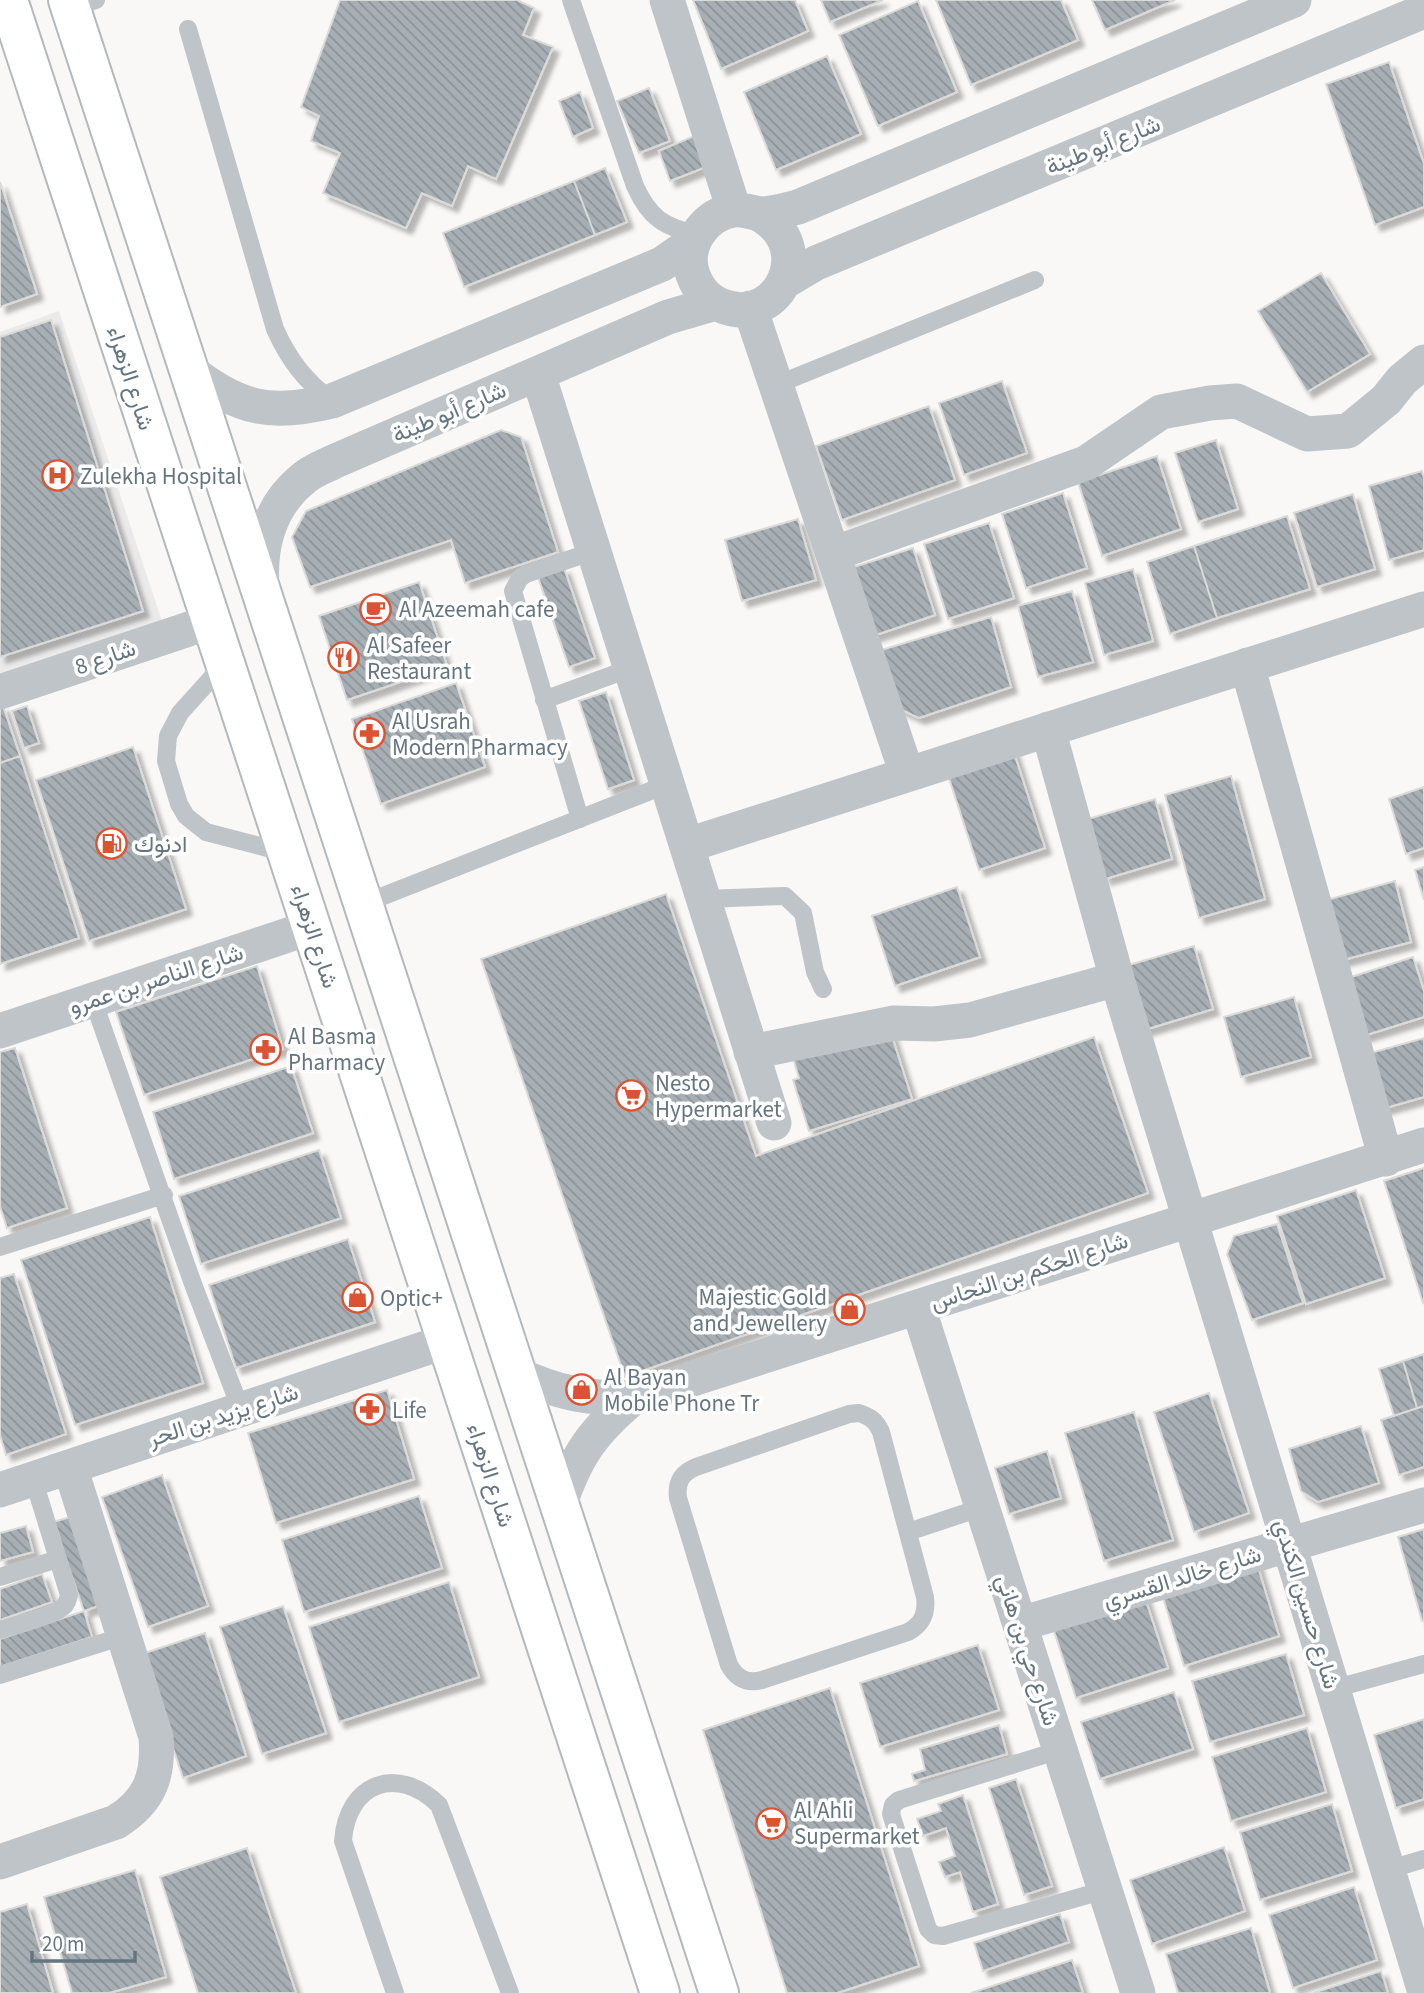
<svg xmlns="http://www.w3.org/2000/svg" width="1424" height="1993" font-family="'Source Sans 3',Vazirmatn,sans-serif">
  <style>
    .built { fill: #e9eae9 }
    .building { fill: url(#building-back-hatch); stroke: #dadad8; stroke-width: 2; filter: url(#shadow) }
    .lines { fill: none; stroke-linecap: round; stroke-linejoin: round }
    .secondary-casing { stroke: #b2b8bc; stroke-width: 42 }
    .service { stroke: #bfc4c8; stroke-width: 18 }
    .minor { stroke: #bfc4c8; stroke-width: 35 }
    .secondary { stroke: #fff; stroke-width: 38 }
    .labels { text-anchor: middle; stroke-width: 7; stroke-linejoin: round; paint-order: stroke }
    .street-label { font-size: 23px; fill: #657580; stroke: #fff }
    .poi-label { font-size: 23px; fill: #657580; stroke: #fff; text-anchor: start }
  </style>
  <defs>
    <pattern id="building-back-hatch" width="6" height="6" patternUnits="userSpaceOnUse" patternTransform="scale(1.75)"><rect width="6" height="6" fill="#a7afb5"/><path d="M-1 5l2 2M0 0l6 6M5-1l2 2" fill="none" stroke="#8c9398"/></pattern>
    <filter id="shadow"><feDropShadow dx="6" dy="6" stdDeviation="2" flood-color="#0004"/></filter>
  </defs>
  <rect width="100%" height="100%" fill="#f9f8f6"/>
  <path class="built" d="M59,311L162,621L0,676V332Z"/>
  <path class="building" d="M340,0H517L534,8L523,35L553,47L496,179L468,166L452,206L422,193L406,228L323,193L340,153L311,141L319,116L301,107Z
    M693,0H795L808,31L721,69Z
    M821,0H883L830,22Z
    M936,0H1061L1078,40L971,85Z
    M1092,0H1175L1105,30Z
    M918,1L957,92L878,126L839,35Z
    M827,56L861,134L776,170L744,92Z
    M1389,62L1424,164V207L1375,225L1326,84Z
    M649,88L670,141L639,153L617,101Z
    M580,92L593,128L573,137L559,101Z
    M694,136L706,167L670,181L659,151Z
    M605,168L627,222L595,235L574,181Z
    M574,181L595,235L464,287L443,233Z
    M0,182L37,294L0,307Z
    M1321,273L1370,354L1307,392L1258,311Z
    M51,320L143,611L0,657V337Z
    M1002,381L1027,453L964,475L939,403Z
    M929,406L955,480L842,520L816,446Z
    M501,430L521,437L558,552L465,583L451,540L310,587L292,537L306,511Z
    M1216,440L1238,509L1198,522L1175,453Z
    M1157,456L1181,529L1102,556L1078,482Z
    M1422,471L1424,478V550L1389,560L1369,486Z
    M1063,493L1087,568L1026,588L1002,514Z
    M1353,494L1375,569L1317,587L1294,513Z
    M1287,516L1310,589L1217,618L1194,546Z
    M798,519L816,580L742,601L725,540Z
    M989,523L1014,598L948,619L924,544Z
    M1194,546L1217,618L1170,634L1147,562Z
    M913,548L935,615L870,637L848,569Z
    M564,568L595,658L569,667L538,577Z
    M1133,569L1153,641L1104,655L1085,583Z
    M419,582L447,666L347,700L319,616Z
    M1072,591L1093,662L1038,677L1018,606Z
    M991,617L1011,687L919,718L893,706L878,651Z
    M456,683L485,767L381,804L352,719Z
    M606,692L634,780L608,789L579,701Z
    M3,706L20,756L0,763V707Z
    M27,706L39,743L24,748L12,711Z
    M133,747L186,909L89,941L36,780Z
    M1013,750L1045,848L979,870L947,772Z
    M20,756L79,938L0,964V763Z
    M1231,776L1265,899L1199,918L1165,795Z
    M1424,787V848L1406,854L1389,799Z
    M1155,799L1172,859L1105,879L1088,819Z
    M1424,867V900L1415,870Z
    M1395,881L1411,942L1339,961L1323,901Z
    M957,887L980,957L895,986L872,916Z
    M666,894L756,1156L1094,1037L1148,1193L625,1377L481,959Z
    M1194,946L1213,1009L1141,1031L1122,967Z
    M1413,957L1424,991V1017L1363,1036L1345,979Z
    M257,966L283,1049L144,1095L116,1012Z
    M1294,997L1311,1057L1241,1077L1224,1017Z
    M889,1027L912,1099L809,1131L793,1080L799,1078L793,1058Z
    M1424,1038V1097L1382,1109L1367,1054Z
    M15,1048L67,1208L7,1228L0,1206V1052Z
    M291,1066L313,1133L174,1179L153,1112Z
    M319,1150L341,1218L201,1264L179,1196Z
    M1424,1168V1302L1423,1303L1384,1181Z
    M1356,1190L1385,1278L1306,1304L1277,1216Z
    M150,1217L203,1383L75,1425L21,1260Z
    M1277,1224L1303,1303L1252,1320L1227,1254L1234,1236Z
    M348,1239L375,1322L236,1368L209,1285Z
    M14,1274L66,1434L6,1455L0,1435V1278Z
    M1424,1354V1406L1417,1408L1403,1361Z
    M1403,1361L1417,1408L1394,1416L1379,1369Z
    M387,1390L414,1479L276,1523L248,1433Z
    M1209,1393L1249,1513L1194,1532L1154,1412Z
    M1424,1406V1467L1399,1475L1381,1420Z
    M1134,1412L1173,1540L1104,1561L1065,1433Z
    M1361,1426L1379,1483L1318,1502L1301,1491L1289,1449Z
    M1047,1451L1061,1498L1009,1514L995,1468Z
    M162,1475L208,1606L148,1627L102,1497Z
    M419,1496L442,1568L304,1612L282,1540Z
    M74,1516L104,1604L84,1611L53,1522Z
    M26,1526L33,1552L0,1561V1533Z
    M1424,1529V1620L1422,1621L1398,1537Z
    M1256,1561L1279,1636L1184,1666L1161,1591Z
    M42,1574L52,1602L0,1620V1589Z
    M449,1582L479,1677L339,1722L309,1627Z
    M1144,1595L1168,1668L1076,1698L1052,1625Z
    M283,1606L326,1733L262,1754L220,1627Z
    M84,1611L92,1637L0,1667V1639Z
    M205,1633L246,1756L183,1778L142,1654Z
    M978,1645L999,1710L880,1747L860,1683Z
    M1286,1654L1304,1715L1210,1742L1192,1681Z
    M830,1688L919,1966L837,1993H787L703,1730Z
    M1174,1692L1193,1749L1100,1779L1081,1722Z
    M1424,1719V1799L1396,1808L1374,1735Z
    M999,1725L1007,1754L914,1781L912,1774L925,1770L920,1749Z
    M1307,1728L1326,1792L1231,1821L1212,1757Z
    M1016,1779L1052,1886L1024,1895L989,1788Z
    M963,1795L998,1904L973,1912L960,1872L945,1877L939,1862L955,1856L946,1828L923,1836L917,1819L941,1811L938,1804Z
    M1332,1804L1352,1871L1260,1900L1240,1832Z
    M1224,1847L1245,1911L1152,1944L1130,1880Z
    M247,1848L296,1993H198L160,1877Z
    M135,1870L166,1977L109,1993H72L44,1897Z
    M1354,1887L1377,1960L1293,1988L1269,1915Z
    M27,1904L53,1993H0V1912Z
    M1060,1914L1069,1942L983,1971L974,1943Z
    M1251,1928L1270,1993H1178L1166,1954Z
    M1072,1960L1083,1993H971Z
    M1381,1971L1388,1993H1313Z"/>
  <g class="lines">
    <defs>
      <path id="secondary" d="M8,0L660,1993
        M68,0L719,1993"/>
    </defs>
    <use href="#secondary" class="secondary-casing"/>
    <path class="service" d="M571,0L635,186C649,217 664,228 698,234
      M71,8L96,0
      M188,29L275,329C289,360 305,381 332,401
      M776,385L1035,280
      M224,664L180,713L168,736L166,761L179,804L186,816L206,832L287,853
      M544,700L631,668
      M580,819L513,591L520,578L526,574L594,551
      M704,899L785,896L803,913L815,972L823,989
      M363,904L668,784
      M93,1000L193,1284L241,1410
      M0,1247L164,1195
      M859,1413C871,1417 876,1421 881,1432L925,1597C927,1613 923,1624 908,1632L762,1680C747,1684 737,1679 729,1665L678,1498C676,1483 681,1473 696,1467L849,1414Z
      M908,1532L983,1507
      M0,1577L58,1559
      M0,1630C15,1625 56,1616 65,1605C68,1601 68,1599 69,1595L33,1478
      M0,1675L124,1636
      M1333,1689L1424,1664
      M1060,1750L899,1800L893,1805L891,1814L928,1929L934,1935L943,1936L1105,1890
      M1387,1870L1424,1859
      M395,1993L343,1841C347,1783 397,1764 439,1805L510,1993"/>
    <path class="minor" d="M667,0L734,210
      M759,214C818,246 780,325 725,307C707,301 695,286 691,268C686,241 707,214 734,210C744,209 752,213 761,214C773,214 786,210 798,207L1294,0
      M784,282L816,263L1424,11
      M750,308L907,774
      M189,370C238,409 271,416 332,401L662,264L688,246L698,234
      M538,374L774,1123
      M833,554L1086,463L1161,412L1210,403L1237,401L1307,434L1348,431L1386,400L1402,380L1424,362
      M262,587C259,545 270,505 304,478C312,471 323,467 333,462L668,317L716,303
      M1247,665L1386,1159
      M0,692L210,622
      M1048,729L1117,979L1424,1989
      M688,845L1424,609
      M0,1031L312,927
      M751,1052L894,1023L934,1024L970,1020L1117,979
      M918,1307L1138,1993
      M517,1374C557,1393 589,1399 633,1398L1424,1145
      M0,1490L447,1341
      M559,1506C576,1456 592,1432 633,1398
      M1020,1624L1424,1505
      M0,1862L116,1822C150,1801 159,1776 156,1737L70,1467"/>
    <use href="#secondary" class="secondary"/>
  </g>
  <defs>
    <symbol id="hospital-ring" viewBox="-11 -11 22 22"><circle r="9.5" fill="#fff" stroke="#dc5333" stroke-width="1.5"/><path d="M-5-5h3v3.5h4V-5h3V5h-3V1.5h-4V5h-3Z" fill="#dc5333"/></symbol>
    <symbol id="cafe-ring" viewBox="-11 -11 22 22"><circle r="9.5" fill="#fff" stroke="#dc5333" stroke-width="1.5"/><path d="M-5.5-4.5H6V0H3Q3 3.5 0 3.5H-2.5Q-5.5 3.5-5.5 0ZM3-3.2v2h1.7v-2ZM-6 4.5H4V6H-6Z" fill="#dc5333"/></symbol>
    <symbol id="restaurant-ring" viewBox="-11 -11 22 22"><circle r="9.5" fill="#fff" stroke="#dc5333" stroke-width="1.5"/><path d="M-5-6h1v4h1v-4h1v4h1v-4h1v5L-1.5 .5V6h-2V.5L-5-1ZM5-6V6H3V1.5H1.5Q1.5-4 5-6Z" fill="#dc5333"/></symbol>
    <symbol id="pharmacy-ring" viewBox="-11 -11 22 22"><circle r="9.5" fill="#fff" stroke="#dc5333" stroke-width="1.5"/><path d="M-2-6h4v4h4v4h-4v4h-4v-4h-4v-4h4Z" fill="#dc5333"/></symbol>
    <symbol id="fuel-ring" viewBox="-11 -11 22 22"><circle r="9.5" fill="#fff" stroke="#dc5333" stroke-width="1.5"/><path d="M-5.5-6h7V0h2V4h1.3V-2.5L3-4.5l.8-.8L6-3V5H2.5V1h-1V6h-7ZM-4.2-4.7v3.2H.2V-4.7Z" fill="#dc5333"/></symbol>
    <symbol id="supermarket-ring" viewBox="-11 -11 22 22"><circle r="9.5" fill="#fff" stroke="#dc5333" stroke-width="1.5"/><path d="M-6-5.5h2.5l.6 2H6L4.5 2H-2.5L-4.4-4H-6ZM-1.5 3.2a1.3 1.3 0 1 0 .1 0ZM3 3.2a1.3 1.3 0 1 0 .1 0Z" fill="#dc5333"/></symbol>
    <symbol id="shop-ring" viewBox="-11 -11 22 22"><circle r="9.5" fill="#fff" stroke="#dc5333" stroke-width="1.5"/><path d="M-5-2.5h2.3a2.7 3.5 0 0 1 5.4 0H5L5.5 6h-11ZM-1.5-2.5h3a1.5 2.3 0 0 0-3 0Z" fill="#dc5333"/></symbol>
  </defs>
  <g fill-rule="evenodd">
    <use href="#hospital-ring" x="40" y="458" width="35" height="35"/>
    <use href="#cafe-ring" x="358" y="592" width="35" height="35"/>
    <use href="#restaurant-ring" x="326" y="640" width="35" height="35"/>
    <use href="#pharmacy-ring" x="352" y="716" width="35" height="35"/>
    <use href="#fuel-ring" x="94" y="826" width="35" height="35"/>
    <use href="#pharmacy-ring" x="248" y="1032" width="35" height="35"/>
    <use href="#supermarket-ring" x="614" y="1078" width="35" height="35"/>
    <use href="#shop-ring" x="340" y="1280" width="35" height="35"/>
    <use href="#shop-ring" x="832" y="1292" width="35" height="35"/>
    <use href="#shop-ring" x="564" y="1372" width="35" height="35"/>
    <use href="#pharmacy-ring" x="352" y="1392" width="35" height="35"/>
    <use href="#supermarket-ring" x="754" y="1806" width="35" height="35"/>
  </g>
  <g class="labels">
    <g class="street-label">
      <text transform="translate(1103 145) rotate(-22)" y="8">شارع أبو طينة</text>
      <text transform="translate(131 378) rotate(72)" y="8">شارع الزهراء</text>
      <text transform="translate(449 412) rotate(-23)" y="8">شارع أبو طينة</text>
      <text transform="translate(105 657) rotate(-19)" y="8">شارع 8</text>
      <text transform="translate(315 936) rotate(72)" y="8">شارع الزهراء</text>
      <text transform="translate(156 979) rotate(-18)" y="8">شارع الناصر بن عمرو</text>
      <text transform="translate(1029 1271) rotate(-18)" y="8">شارع الحكم بن النحاس</text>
      <text transform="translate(223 1415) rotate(-18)" y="8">شارع يزيد بن الحر</text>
      <text transform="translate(491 1475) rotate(72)" y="8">شارع الزهراء</text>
      <text transform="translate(1182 1577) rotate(-17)" y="8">شارع خالد القسري</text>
      <text transform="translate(1307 1604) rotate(73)" y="8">شارع حسين الكندي</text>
      <text transform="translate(1028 1650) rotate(72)" y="8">شارع حي بن هاني</text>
    </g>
    <g class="poi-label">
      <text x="80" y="484">Zulekha Hospital</text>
      <text x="399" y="617">Al Azeemah cafe</text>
      <text x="367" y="653">Al Safeer<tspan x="367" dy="26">Restaurant</tspan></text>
      <text x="392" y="729">Al Usrah<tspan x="392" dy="26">Modern Pharmacy</tspan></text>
      <text x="134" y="852">ادنوك</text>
      <text x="288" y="1044">Al Basma<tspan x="288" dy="26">Pharmacy</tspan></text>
      <text x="655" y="1091">Nesto<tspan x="655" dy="26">Hypermarket</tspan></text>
      <text x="827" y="1305" text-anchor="end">Majestic Gold<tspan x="827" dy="26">and Jewellery</tspan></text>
      <text x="380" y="1306">Optic+</text>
      <text x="604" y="1385">Al Bayan<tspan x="604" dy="26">Mobile Phone Tr</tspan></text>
      <text x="392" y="1418">Life</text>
      <text x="794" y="1818">Al Ahli<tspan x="794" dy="26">Supermarket</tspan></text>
    </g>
  </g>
  <path d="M32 1951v10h103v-10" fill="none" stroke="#657580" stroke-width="3.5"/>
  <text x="42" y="1951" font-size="21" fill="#657580" stroke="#ffffff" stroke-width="5" paint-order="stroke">20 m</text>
</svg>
